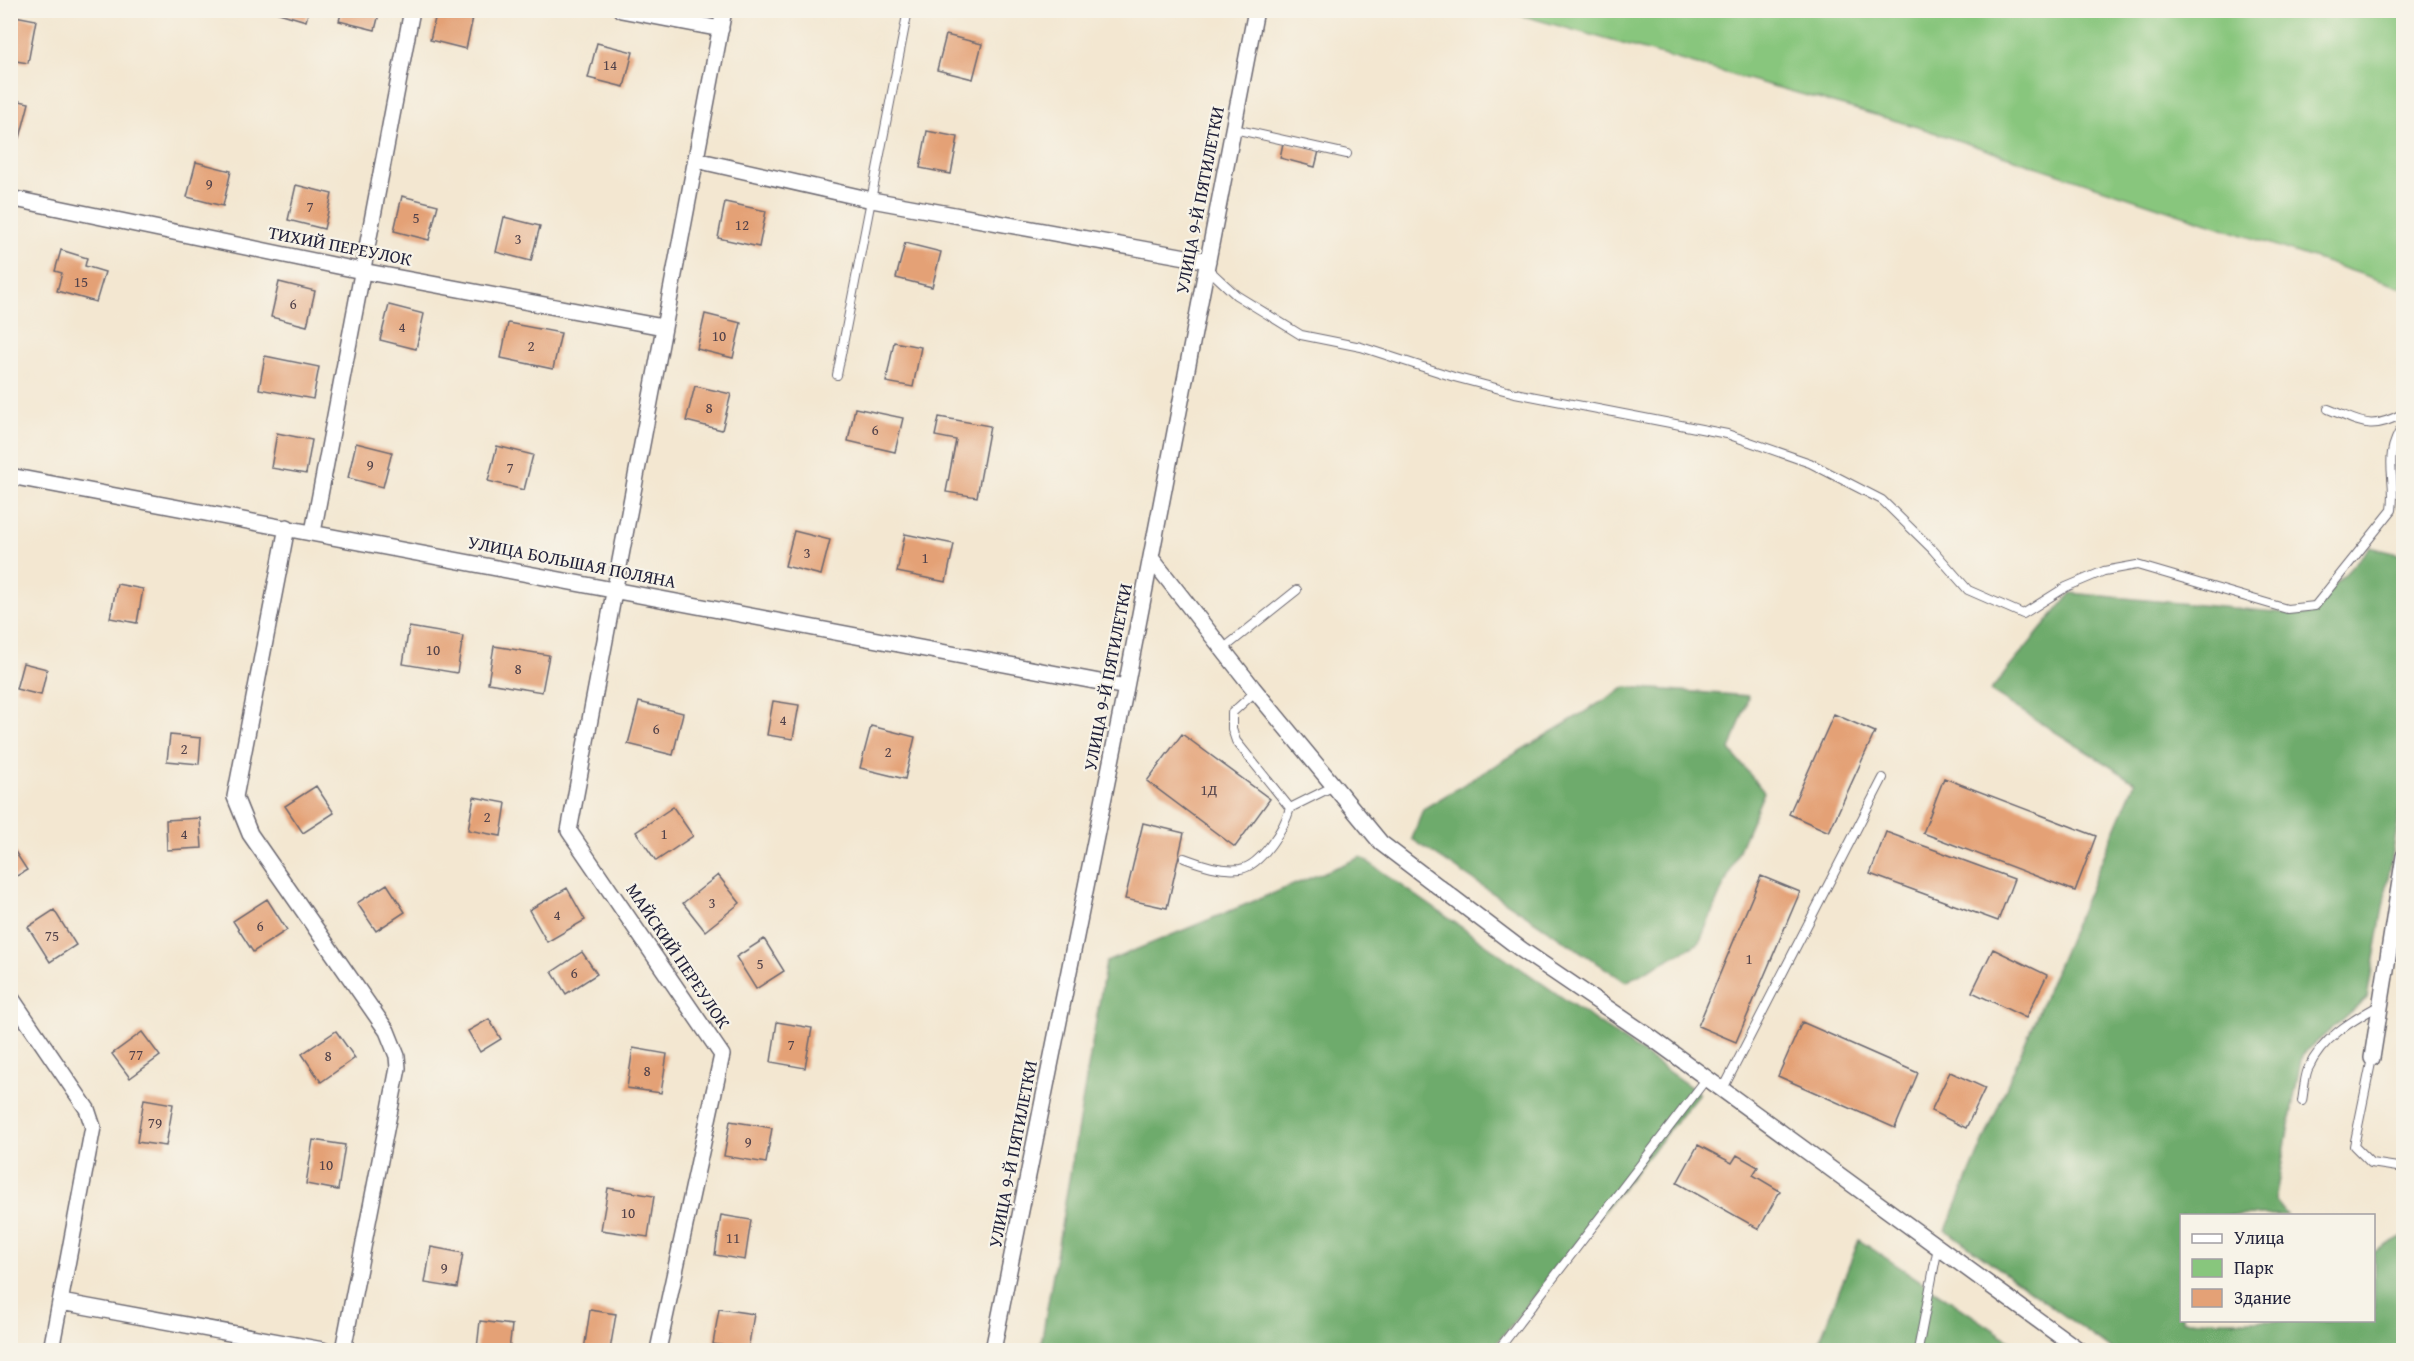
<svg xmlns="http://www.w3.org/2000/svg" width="2414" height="1361" font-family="'Gentium Book Plus',serif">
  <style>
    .green { fill: #88c67d; stroke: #55745c; stroke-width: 1.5 }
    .forest { fill: #6eab6c; stroke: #486654; stroke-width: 1.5 }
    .building { fill: #e4a176 }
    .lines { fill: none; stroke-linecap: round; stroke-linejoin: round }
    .service-casing { stroke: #6b6770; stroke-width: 10 }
    .minor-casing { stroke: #6b6770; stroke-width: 18 }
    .service { stroke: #fff; stroke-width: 8 }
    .minor { stroke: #fff; stroke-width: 15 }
    .labels { text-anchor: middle; stroke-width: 4.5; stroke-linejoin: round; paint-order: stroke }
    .number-label { font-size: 15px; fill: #52424a }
    .street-label { font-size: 18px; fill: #22223b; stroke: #f7f3e8 }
  </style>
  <rect width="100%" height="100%" fill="#f7f3e8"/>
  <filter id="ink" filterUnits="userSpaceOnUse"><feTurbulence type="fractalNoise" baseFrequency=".0167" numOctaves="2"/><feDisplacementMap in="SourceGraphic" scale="12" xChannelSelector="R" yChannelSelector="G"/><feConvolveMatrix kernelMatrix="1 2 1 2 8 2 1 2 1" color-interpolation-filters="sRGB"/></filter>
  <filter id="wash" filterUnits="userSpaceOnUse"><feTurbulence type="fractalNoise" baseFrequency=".008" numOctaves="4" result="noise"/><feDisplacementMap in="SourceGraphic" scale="24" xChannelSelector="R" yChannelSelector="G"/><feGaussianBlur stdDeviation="1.35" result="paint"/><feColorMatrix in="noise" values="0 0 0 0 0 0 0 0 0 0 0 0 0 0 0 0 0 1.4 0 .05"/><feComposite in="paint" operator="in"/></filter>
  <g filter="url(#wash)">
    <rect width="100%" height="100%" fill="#f3e7d1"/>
    <path class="green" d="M1506,11H2403V288L1918,127Z"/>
    <path class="forest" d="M2370,547L2403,555V795L2367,998L2302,1055L2275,1200L2287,1215L2182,1216V1320H2374V1252L2403,1236V1350H2112L1946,1230L2135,782L1990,691L2071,593L2307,615Z
      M1626,687L1749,696L1730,750L1764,792L1699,943L1626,982L1412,839L1423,809Z
      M1361,857L1699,1093L1491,1350H1040L1106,962Z
      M1859,1240L2024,1350H1816Z"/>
    <g id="blocks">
      <path class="building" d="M269,10H309L306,21Z
        M342,10H380L375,30L339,21Z
        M437,10H463L474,13L466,49L430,40Z
        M10,15L36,20L28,63L10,60Z
        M946,35L982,44L973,79L937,70Z
        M597,43L633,52L624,87L588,78Z
        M10,99L29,103L20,138L10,136Z
        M927,131L958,137L951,174L920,168Z
        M1283,143L1319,151L1315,167L1280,158Z
        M196,162L231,171L223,206L187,197Z
        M296,185L332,194L324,229L288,220Z
        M402,196L438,205L429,240L394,231Z
        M725,202L766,211L759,247L718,238Z
        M504,217L540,226L531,261L496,252Z
        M905,243L941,252L932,287L896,278Z
        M61,250L87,258L85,266L105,272L96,302L57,291L62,273L55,271Z
        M279,282L315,291L307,326L271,317Z
        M389,305L424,314L416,349L380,340Z
        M705,314L741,323L733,358L697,349Z
        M508,323L561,333L553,369L501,358Z
        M894,342L921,347L913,387L886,382Z
        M265,356L319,367L313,399L259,389Z
        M695,386L731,394L722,430L686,421Z
        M855,408L903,418L895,452L848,441Z
        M939,417L990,426L977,497L946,492L956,440L935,436Z
        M277,433L312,440L306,474L271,468Z
        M356,443L392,452L383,487L348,478Z
        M497,446L533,455L524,490L488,481Z
        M794,531L830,540L821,575L785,566Z
        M905,534L954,544L946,582L897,572Z
        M117,584L143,589L137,623L110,618Z
        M409,627L463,636L457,673L403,664Z
        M494,646L549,655L542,692L488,683Z
        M23,663L47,669L41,695L16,689Z
        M773,701L799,705L793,739L767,735Z
        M639,702L683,713L673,755L628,744Z
        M1834,714L1875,732L1829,832L1789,814Z
        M871,726L915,737L905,779L860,768Z
        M10,727L16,728L12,748H10Z
        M1182,734L1270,799L1235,847L1147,781Z
        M170,735L201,738L199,764L167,761Z
        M1944,778L2096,836L2075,891L1923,833Z
        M316,786L334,813L303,833L285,806Z
        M474,797L506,803L501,836L468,830Z
        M673,807L693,836L656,861L636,832Z
        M200,818L202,848L167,850L166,820Z
        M1143,823L1184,833L1167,908L1125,899Z
        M1886,832L2014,879L1998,921L1870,874Z
        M10,844L27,870L10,880Z
        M718,875L740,903L705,931L683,903Z
        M1761,876L1800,892L1736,1042L1698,1026Z
        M387,884L405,912L376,931L357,903Z
        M567,888L585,920L547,942L529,910Z
        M267,899L287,930L253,952L233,921Z
        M54,910L76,945L50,962L28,927Z
        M764,939L784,971L756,989L736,957Z
        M1993,949L2047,975L2026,1018L1972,992Z
        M582,952L597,974L566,994L552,972Z
        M489,1019L501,1039L480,1052L468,1031Z
        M777,1022L812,1028L805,1068L771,1062Z
        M1802,1022L1918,1073L1895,1128L1778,1076Z
        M336,1031L355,1058L321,1082L302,1054Z
        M142,1032L160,1056L130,1078L112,1054Z
        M633,1048L667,1054L661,1093L627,1088Z
        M1950,1072L1985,1088L1966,1128L1931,1111Z
        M144,1099L173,1104L166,1146L137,1142Z
        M730,1121L772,1128L766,1163L724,1156Z
        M313,1140L345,1145L338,1190L306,1184Z
        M1698,1145L1732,1163L1737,1155L1758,1167L1753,1175L1780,1191L1759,1229L1677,1183Z
        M608,1188L654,1196L648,1237L601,1230Z
        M721,1215L751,1220L745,1260L715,1255Z
        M431,1247L463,1253L457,1288L425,1283Z
        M719,1309L754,1314L748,1350L713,1344Z
        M590,1310L616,1314L610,1350H584Z
        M480,1321L512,1325L509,1350L477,1349Z"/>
    </g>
  </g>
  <g filter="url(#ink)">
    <use href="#blocks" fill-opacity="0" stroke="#6b6770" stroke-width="1.5"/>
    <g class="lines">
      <defs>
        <path id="service" d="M1234,129L1347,154
          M1207,268L1236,295L1301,335L1361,347L1454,377L1515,393L1727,434L1810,463L1882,500L1933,550L1968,590L2023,614L2066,587L2104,571L2137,565L2287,609L2315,606L2392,510C2397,474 2381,459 2404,424
          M837,375L908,10
          M2328,409C2362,422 2369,432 2404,413
          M1223,649L1297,590
          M1256,691L1232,713V729L1236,741L1290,808
          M1184,858C1203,865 1220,871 1240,869C1261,866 1285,827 1290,808L1334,786
          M2372,1058L2354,1146L2371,1163L2404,1168
          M1723,1089L1883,778
          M2302,1101C2304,1091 2304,1079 2308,1069C2322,1038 2351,1021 2380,1005
          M1498,1350L1707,1078
          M1918,1350L1938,1247"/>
        <path id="minor" d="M621,10L721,29
          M696,160L872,200L1208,261
          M10,198L362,271L663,327
          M10,476L1126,687
          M287,527L235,797L250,834L387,1031L397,1056L398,1068L343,1350
          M313,532L412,10
          M1151,558L1253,688L1381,843L1522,950L1653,1039L2079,1350
          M10,996L87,1109L93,1127L51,1350
          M2372,1058L2404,856
          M61,1302L323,1350
          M658,1350L722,1055L569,831L724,10
          M993,1350L1126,687L1256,10"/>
      </defs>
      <use href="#service" class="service-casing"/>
      <use href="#minor" class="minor-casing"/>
      <use href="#service" class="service"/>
      <use href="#minor" class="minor"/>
    </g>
  </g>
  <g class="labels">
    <g class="number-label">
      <text x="610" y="70">14</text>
      <text x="209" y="189">9</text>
      <text x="310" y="212">7</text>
      <text x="416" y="223">5</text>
      <text x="742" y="230">12</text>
      <text x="518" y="244">3</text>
      <text x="81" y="287">15</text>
      <text x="293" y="309">6</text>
      <text x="402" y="332">4</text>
      <text x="719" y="341">10</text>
      <text x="531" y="351">2</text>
      <text x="709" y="413">8</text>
      <text x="875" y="435">6</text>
      <text x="370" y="470">9</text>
      <text x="510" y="473">7</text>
      <text x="807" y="558">3</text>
      <text x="925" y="563">1</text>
      <text x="433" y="655">10</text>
      <text x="518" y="674">8</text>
      <text x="783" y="725">4</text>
      <text x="656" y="734">6</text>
      <text x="184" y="754">2</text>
      <text x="888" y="757">2</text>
      <text x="1209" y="795">1Д</text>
      <text x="487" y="822">2</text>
      <text x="184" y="839">4</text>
      <text x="664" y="839">1</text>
      <text x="712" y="908">3</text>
      <text x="557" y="920">4</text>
      <text x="260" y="931">6</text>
      <text x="52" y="941">75</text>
      <text x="1749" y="964">1</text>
      <text x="760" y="969">5</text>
      <text x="574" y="978">6</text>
      <text x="791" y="1050">7</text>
      <text x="136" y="1060">77</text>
      <text x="328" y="1061">8</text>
      <text x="647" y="1076">8</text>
      <text x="155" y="1128">79</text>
      <text x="748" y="1147">9</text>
      <text x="326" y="1170">10</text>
      <text x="628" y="1218">10</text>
      <text x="733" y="1243">11</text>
      <text x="444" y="1273">9</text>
    </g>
    <g class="street-label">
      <text transform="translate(1200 200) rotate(-79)" y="6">УЛИЦА 9-Й ПЯТИЛЕТКИ</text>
      <text transform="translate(340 246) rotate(11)" y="6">ТИХИЙ ПЕРЕУЛОК</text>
      <text transform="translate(572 562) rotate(11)" y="6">УЛИЦА БОЛЬШАЯ ПОЛЯНА</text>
      <text transform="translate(1108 677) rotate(-79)" y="6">УЛИЦА 9-Й ПЯТИЛЕТКИ</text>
      <text transform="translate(678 956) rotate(56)" y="6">МАЙСКИЙ ПЕРЕУЛОК</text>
      <text transform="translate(1013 1154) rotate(-79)" y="6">УЛИЦА 9-Й ПЯТИЛЕТКИ</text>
    </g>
  </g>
  <rect width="2414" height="1361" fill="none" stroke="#f7f3e8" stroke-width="36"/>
  <rect x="2180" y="1214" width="195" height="108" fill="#f7f3e8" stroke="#a29fa3" stroke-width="1.5"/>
  <rect x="2192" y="1234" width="30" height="9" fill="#ffffff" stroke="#a29fa3" stroke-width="1.5"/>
  <text x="2234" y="1244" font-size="18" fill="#22223b">Улица</text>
  <rect x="2192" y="1259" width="30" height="18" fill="#88c67d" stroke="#a29fa3" stroke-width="1.5"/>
  <text x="2234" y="1274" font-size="18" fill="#22223b">Парк</text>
  <rect x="2192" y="1289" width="30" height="18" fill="#e4a176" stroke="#a29fa3" stroke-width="1.5"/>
  <text x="2234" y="1304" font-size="18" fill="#22223b">Здание</text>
</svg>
